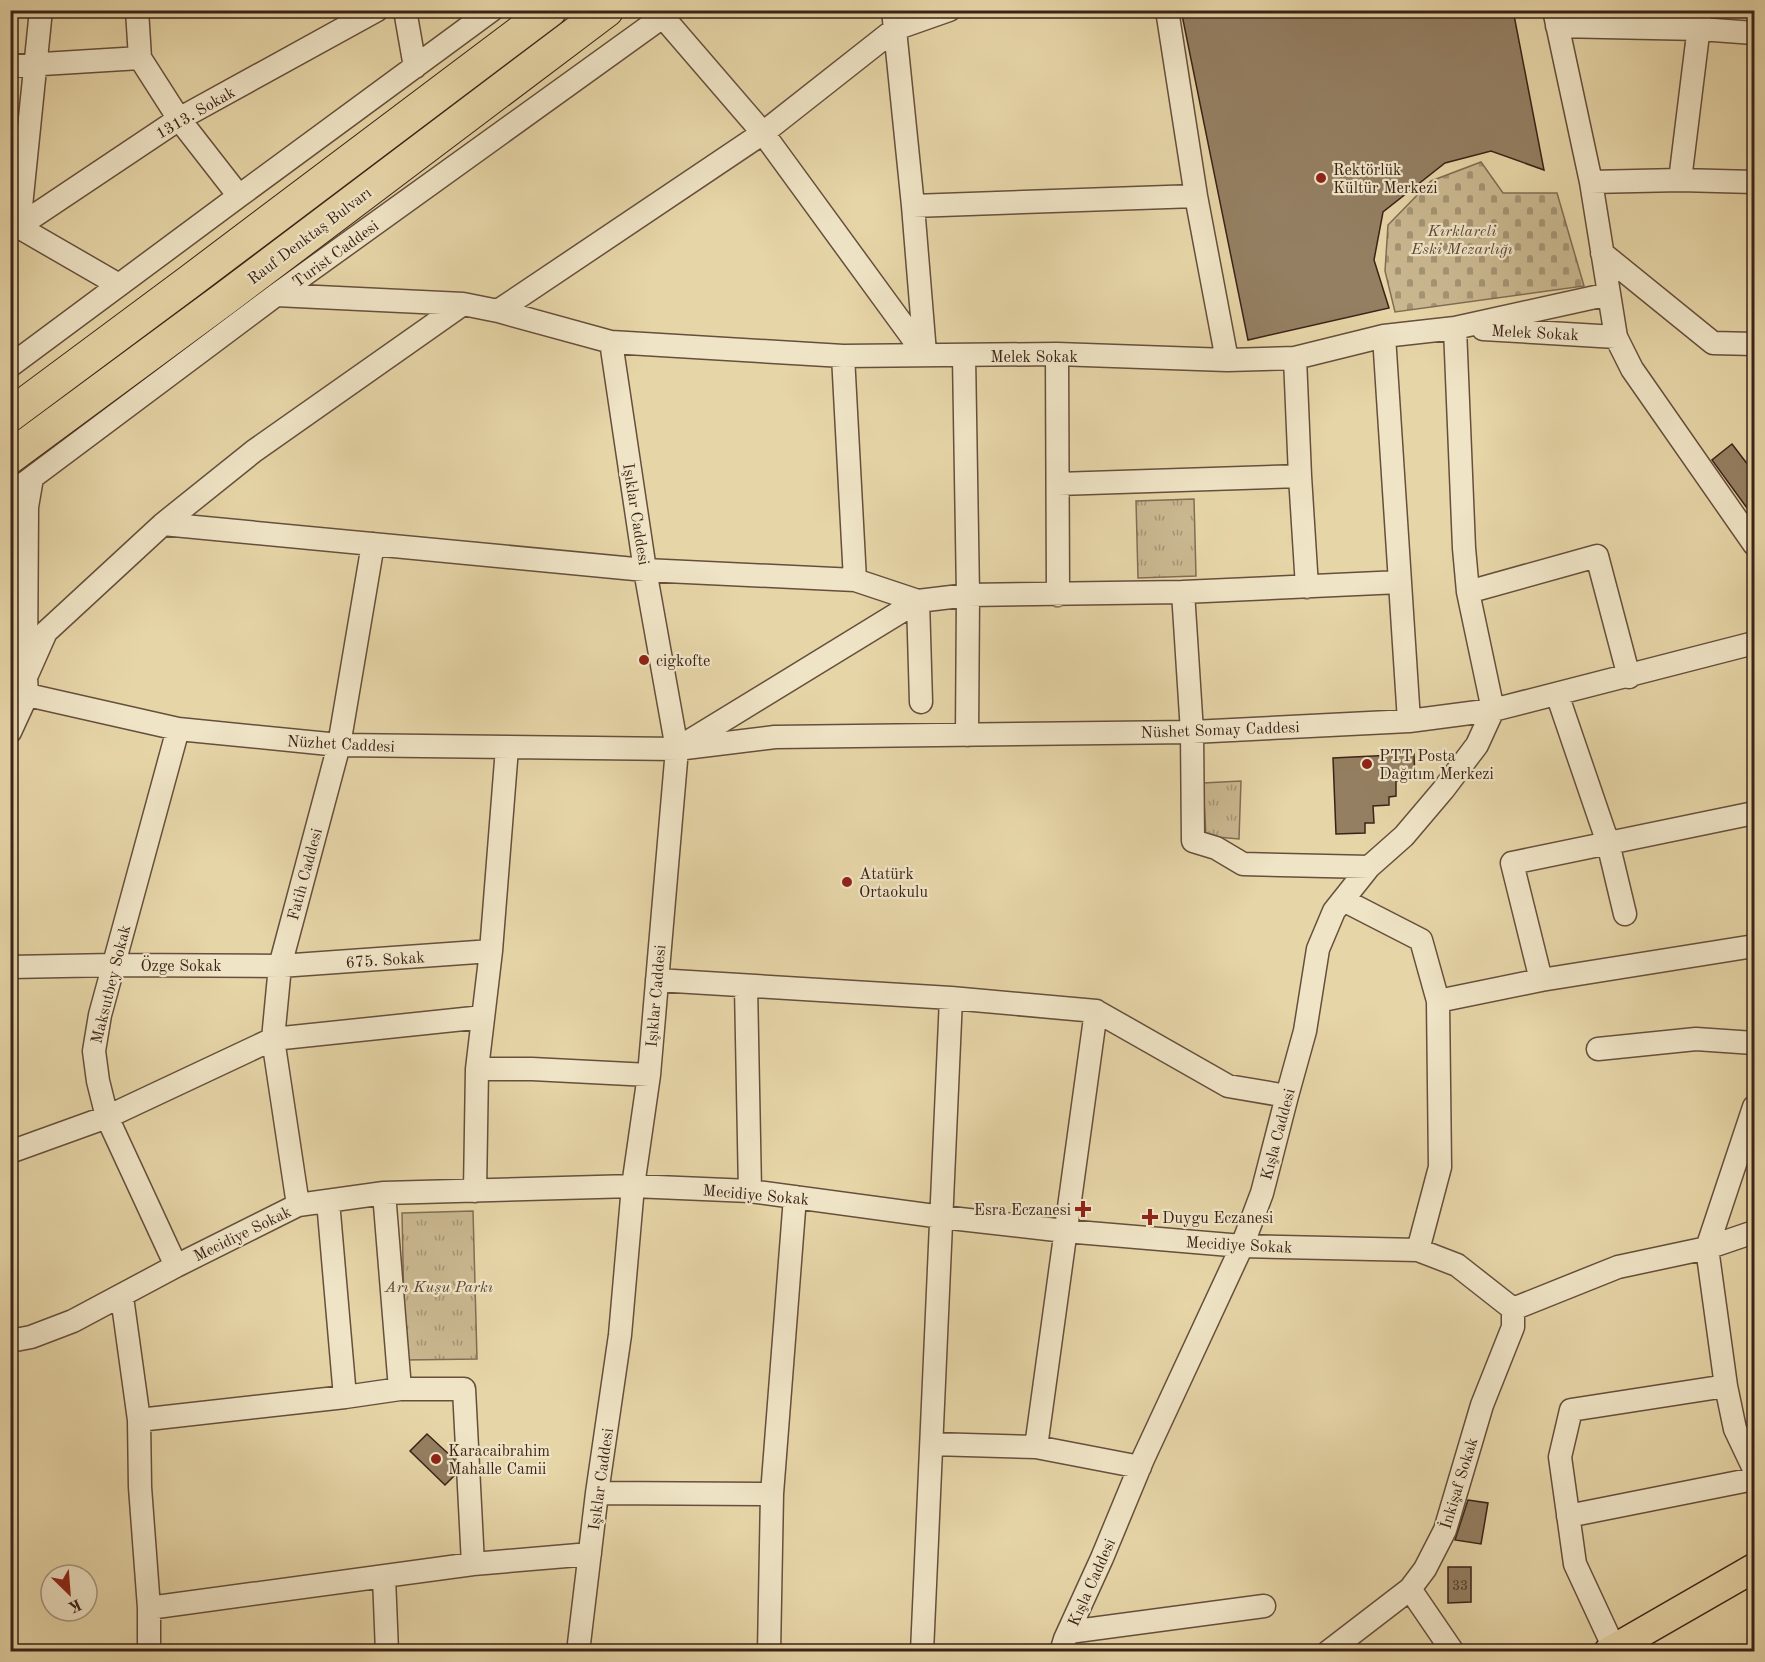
<svg xmlns="http://www.w3.org/2000/svg" width="1765" height="1662" font-family="'Old Standard TT',serif">
  <style>
    .cemetery { fill: url(#cemetery-stones); stroke: #826c54; stroke-width: 1.5 }
    .park { fill: url(#park-tufts); stroke: #826c54; stroke-width: 1.5 }
    .building { fill: #947f62; stroke: #3b2218; stroke-width: 1.5 }
    .lines { fill: none; stroke-linecap: round; stroke-linejoin: round }
    .minor-casing { stroke: #664f3c; stroke-width: 25 }
    .major-casing { stroke: #3b2218; stroke-width: 31 }
    .highway-casing { stroke: #3b2218; stroke-width: 35 }
    .minor { stroke: #efe4c6; stroke-width: 22 }
    .major { stroke: #e6d5a7; stroke-width: 28 }
    .highway { stroke: #e6d5a7; stroke-width: 33 }
    .poi-dot { fill: #8f2418; stroke: #efe4c6; stroke-width: 2 }
    .labels { text-anchor: middle; stroke-width: 4.5; stroke-linejoin: round; paint-order: stroke }
    .number-label { font-size: 14px; fill: #51392a }
    .street-label { font-size: 16px; fill: #3b2218; stroke: #efe4c6 }
    .poi-label { font-size: 16px; fill: #3b2218; stroke: #efe4c6; text-anchor: start }
    .park-label { font-size: 16px; font-style: italic; fill: #5e4736; stroke: #efe4c6 }
  </style>
  <defs>
    <pattern id="cemetery-stones" width="16" height="16" patternUnits="userSpaceOnUse" patternTransform="scale(1.5)"><rect width="16" height="16" fill="#c9b78f"/><path d="M2 7V4a2 2 0 0 1 4 0v3zM10 15v-3a2 2 0 0 1 4 0v3z" fill="#a49474"/></pattern>
    <pattern id="park-tufts" width="24" height="20" patternUnits="userSpaceOnUse" patternTransform="scale(1.5)"><rect width="24" height="20" fill="#c9b78f"/><path d="M3 7l-1-3M5 7V3M7 7l1-3M15 17l-1-3M17 17v-4M19 17l1-3" fill="none" stroke="#a49474"/></pattern>
  </defs>
  <rect width="100%" height="100%" fill="#e6d5a7"/>
  <filter id="stains"><feTurbulence type="fractalNoise" baseFrequency=".00333" numOctaves="4"/><feColorMatrix values="0 0 0 0 .2 0 0 0 0 .09 0 0 0 0 .02 0 0 0 .5 -.17"/></filter>
  <radialGradient id="worn" r=".72"><stop offset=".6" stop-color="#630" stop-opacity="0"/><stop offset="1" stop-color="#630" stop-opacity=".3"/></radialGradient>
  <path class="cemetery" d="M1481,162L1503,193H1557L1584,286L1395,312L1385,271L1388,225L1431,181Z"/>
  <path class="park" d="M1194,499L1196,576L1138,578L1136,501Z
    M1241,781L1239,839L1206,836L1203,783Z
    M473,1211L477,1359L405,1360L402,1213Z"/>
  <path class="building" d="M1181,10H1513L1544,170L1491,151L1445,163L1383,212L1374,260L1389,308L1248,340Z
    M1732,444L1755,474V519L1712,460Z
    M1414,754L1415,780L1396,781V796L1389,797V805L1373,806L1374,823H1365V833L1336,834L1333,758Z
    M427,1434L454,1459L455,1475L445,1485L410,1451Z
    M1468,1500L1488,1503L1481,1544L1455,1540Z
    M1448,1567H1471V1602L1448,1603Z"/>
  <g class="lines">
    <defs>
      <path id="minor" d="M137,10L140,58L179,119L239,196
        M405,10L415,67
        M893,10L913,206L925,353
        M1167,10L1196,196L1227,360
        M1554,10L1591,182L1616,337L1632,369L1754,544
        M663,17L763,133L925,355
        M1557,26L1700,29L1754,33
        M10,66L140,58
        M1680,180L1701,10
        M1591,182L1680,180L1754,182
        M913,206L1196,196
        M10,222L119,285
        M19,226L179,119L377,10
        M19,226L41,10
        M1602,253L1713,343L1754,344
        M276,295L463,304L498,311L611,342L843,356L1057,354L1227,360L1295,358L1384,336L1455,328L1609,294
        M498,311L763,133L895,29L949,10
        M1483,329L1616,337
        M1384,336L1409,721
        M1057,354L1058,595
        M964,356L968,595L967,735
        M1295,358L1300,476L1307,587
        M10,366L239,196L492,10
        M1058,484L1300,476
        M10,494L276,295L672,10
        M163,524L645,570L855,580L843,356
        M855,580L918,601L921,702
        M1183,592L1192,732L1193,841L1216,848L1243,864L1369,867
        M1468,592L1597,556L1629,677
        M26,668L27,507L32,478
        M10,691L178,729L339,745L677,749L775,737L1192,732L1409,721L1493,710L1754,643
        M1557,694L1608,843L1625,914
        M10,732L27,695L26,677L46,632L163,524L254,451L463,304
        M683,745L918,601L968,595L1183,592L1400,582
        M1343,900L1421,940L1438,1001L1440,1167L1418,1250
        M10,967L114,965L280,966L491,951
        M657,980L951,998L1096,1011L1228,1086L1287,1096
        M1541,980L1512,863L1754,813
        M746,986L750,1191
        M1438,1001L1541,980L1754,946
        M1598,1049L1696,1039L1754,1043
        M477,1069H532L649,1075
        M1754,1107L1707,1248L1726,1386L1735,1429L1754,1469
        M10,1152L107,1117L273,1039L483,1017
        M475,1191L477,1069L491,951L507,748
        M384,1193L400,1389
        M328,1201L345,1397
        M298,1205L273,1039L280,966L339,745L373,544
        M176,1266L107,1117L98,1081L94,1051L100,1015L178,729
        M122,1297L139,1420L140,1487L149,1608V1652
        M1513,1309L1618,1267L1707,1248L1754,1232
        M10,1341L31,1337L73,1321L176,1266L298,1205L384,1193L633,1186L750,1191L942,1217L1065,1231L1242,1246L1418,1250L1457,1265L1513,1309
        M139,1420L345,1397L400,1389H464L473,1564
        M932,1444L1036,1447L1140,1467
        M1036,1447L1096,1011
        M597,1493L772,1494
        M1568,1516L1754,1479
        M384,1577L387,1652
        M1410,1589L1453,1652
        M149,1608L473,1564L590,1554
        M1069,1632L1264,1606
        M1614,1648L1575,1564L1560,1457L1571,1410L1726,1386
        M578,1652L597,1493L620,1335L633,1186L649,1075L677,749L645,570L611,342
        M769,1652L772,1494L795,1197
        M922,1652L951,998
        M1061,1652L1065,1639L1102,1558L1143,1459L1242,1246L1262,1193L1287,1096L1305,1031L1318,949L1334,911L1369,867L1404,836L1443,790L1477,745L1493,710L1468,592L1464,548L1455,328
        M1328,1652L1410,1589L1425,1569L1445,1530L1482,1405L1513,1327V1309"/>
      <path id="major" d="M1608,1652L1754,1568"/>
      <path id="highway" d="M10,415L189,282L550,10
        M10,457L224,299L607,10"/>
    </defs>
    <use href="#minor" class="minor-casing"/>
    <use href="#major" class="major-casing"/>
    <use href="#highway" class="highway-casing"/>
    <use href="#minor" class="minor"/>
    <use href="#major" class="major"/>
    <use href="#highway" class="highway"/>
  </g>
  <g class="poi-dot">
    <circle cx="1321" cy="178" r="6"/>
    <circle cx="644" cy="660" r="6"/>
    <circle cx="1367" cy="764" r="6"/>
    <circle cx="847" cy="882" r="6"/>
    <path d="M1080 1200h6v6h6v6h-6v6h-6v-6h-6v-6h6z"/>
    <path d="M1147 1208h6v6h6v6h-6v6h-6v-6h-6v-6h6z"/>
    <circle cx="436" cy="1459" r="6"/>
  </g>
  <g class="labels">
    <g class="number-label">
      <text x="1460" y="1590">33</text>
    </g>
    <g class="street-label">
      <text transform="translate(195 112) rotate(-30)" y="6">1313. Sokak</text>
      <text transform="translate(309 235) rotate(-37)" y="6">Rauf Denktaş Bulvarı</text>
      <text transform="translate(335 253) rotate(-36)" y="6">Turist Caddesi</text>
      <text transform="translate(1535 332) rotate(3)" y="6">Melek Sokak</text>
      <text x="1034" y="362">Melek Sokak</text>
      <text transform="translate(637 514) rotate(81)" y="6">Işıklar Caddesi</text>
      <text transform="translate(1220 729) rotate(-2)" y="6">Nüshet Somay Caddesi</text>
      <text transform="translate(341 743) rotate(3)" y="6">Nüzhet Caddesi</text>
      <text transform="translate(304 874) rotate(-75)" y="6">Fatih Caddesi</text>
      <text transform="translate(385 959) rotate(-4)" y="6">675. Sokak</text>
      <text x="181" y="971">Özge Sokak</text>
      <text transform="translate(110 984) rotate(-76)" y="6">Maksutbey Sokak</text>
      <text transform="translate(655 996) rotate(-85)" y="6">Işıklar Caddesi</text>
      <text transform="translate(1277 1134) rotate(-75)" y="6">Kışla Caddesi</text>
      <text transform="translate(756 1194) rotate(5)" y="6">Mecidiye Sokak</text>
      <text transform="translate(242 1233) rotate(-26)" y="6">Mecidiye Sokak</text>
      <text transform="translate(1239 1244) rotate(3)" y="6">Mecidiye Sokak</text>
      <text transform="translate(600 1479) rotate(-82)" y="6">Işıklar Caddesi</text>
      <text transform="translate(1458 1483) rotate(-73)" y="6">İnkişaf Sokak</text>
      <text transform="translate(1091 1582) rotate(-66)" y="6">Kışla Caddesi</text>
    </g>
    <g class="poi-label">
      <text x="1333" y="175">Rektörlük<tspan x="1333" dy="18">Kültür Merkezi</tspan></text>
      <text x="656" y="666">cigkofte</text>
      <text x="1379" y="761">PTT Posta<tspan x="1379" dy="18">Dağıtım Merkezi</tspan></text>
      <text x="859" y="879">Atatürk<tspan x="859" dy="18">Ortaokulu</tspan></text>
      <text x="1071" y="1215" text-anchor="end">Esra Eczanesi</text>
      <text x="1162" y="1223">Duygu Eczanesi</text>
      <text x="448" y="1456">Karacaibrahim<tspan x="448" dy="18">Mahalle Camii</tspan></text>
    </g>
    <g class="park-label">
      <text x="1462" y="236">Kırklareli<tspan x="1462" dy="18">Eski Mezarlığı</tspan></text>
      <text x="439" y="1292">Arı Kuşu Parkı</text>
    </g>
  </g>
  <rect width="1765" height="1662" fill="none" stroke="#e6d5a7" stroke-width="36"/>
  <rect x="12" y="12" width="1741" height="1638" fill="none" stroke="#3b2218" stroke-width="3"/>
  <rect x="18" y="18" width="1729" height="1626" fill="none" stroke="#3b2218" stroke-width="1.5"/>
  <g transform="translate(69 1593) rotate(155)"><circle r="28" fill="#efe4c6" stroke="#a79680" stroke-width="1.5"/>
  <path d="M0-4.5L10 22L0 15L-10 22Z" fill="#8f2418"/>
  <text y="-9" font-size="16" font-weight="bold" text-anchor="middle" fill="#3b2218">K</text>
  </g>
  <rect width="100%" height="100%" filter="url(#stains)"/>
  <rect width="100%" height="100%" fill="url(#worn)"/>
</svg>
